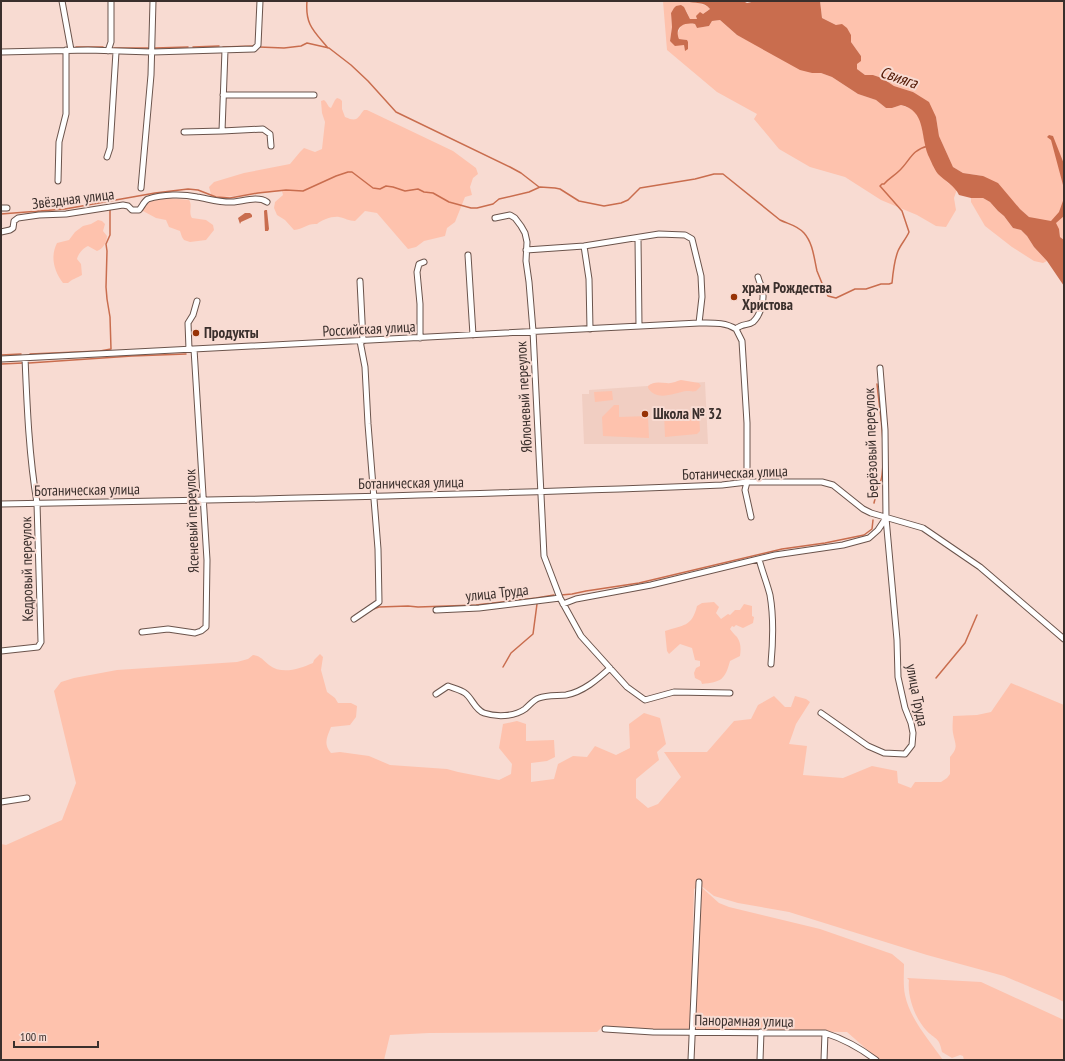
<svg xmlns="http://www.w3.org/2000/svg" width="1065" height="1061" font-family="'PT Sans Narrow',sans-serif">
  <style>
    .built { fill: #f1cec2 }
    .green { fill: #fec2ad }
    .water { fill: #c96d4e }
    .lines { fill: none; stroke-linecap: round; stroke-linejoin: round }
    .stream { stroke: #c96d4e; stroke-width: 1.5 }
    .minor-casing { stroke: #6b544c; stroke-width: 7 }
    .minor { stroke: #fff; stroke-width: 5 }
    .poi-dot { fill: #973205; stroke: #f8dbd2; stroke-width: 1.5 }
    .labels { text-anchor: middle; stroke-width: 4; stroke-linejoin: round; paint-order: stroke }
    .street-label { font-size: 15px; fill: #3a2f2c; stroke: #f8dbd2 }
    .poi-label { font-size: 15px; font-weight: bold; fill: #3a2f2c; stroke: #f8dbd2; text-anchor: start }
    .water-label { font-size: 16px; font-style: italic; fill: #4f1500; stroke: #f8dbd2 }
  </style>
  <rect width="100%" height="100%" fill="#f8dbd2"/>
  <path class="built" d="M705,382L708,444H584L582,394H589V390Z"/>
  <path class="green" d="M663,1C675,1 703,0 710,9C703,12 699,22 690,19C687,12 685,5 676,6L671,13L672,27L670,41L679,45H684L685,51L687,40L679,39L677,35L682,24L687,23L695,24L697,28L709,26L712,21L720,20L737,35L812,73H821L832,77L858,94L876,100L886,108H892L901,105L914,110L920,120L928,154L948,183L957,189L954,198L956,210L946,227L936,226L917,215L881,200L845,177L810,167L779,149L754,119L757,114L717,92L667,50Z
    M820,1H1064V240L1060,237L1059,229L1029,217L983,176L963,173L953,167L939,136L936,117L913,92L894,86L882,78L873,75H865L857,69V64L861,56L851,42V35L836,25L822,18Z
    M337,98L340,99L342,101V109L345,117C358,123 358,117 364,110H367L453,151L476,168L478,174L473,178L470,187L472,195L465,197L455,222L447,228L445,236L424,241L416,247L408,249L377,213L365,211L355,221C349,221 345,218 339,217C332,216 322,220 317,224C307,223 304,229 294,230L285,220L277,215L274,208L275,202L283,195L282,191L223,197L219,200L212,198L209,187L214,182L244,173L290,164L300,152L304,148L315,152L322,149L325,122L322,113L321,101L324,100L326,102L329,107L331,108L335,100Z
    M168,198L189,200C193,205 188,212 192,218L206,220L213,225L214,230L206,240L190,242L184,240L182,237L180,231L169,227L166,220L156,218L143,211L141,205L144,202Z
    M971,198H983L990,202L998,211L1004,216L1013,228L1021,230L1027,236L1034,247L1047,261L1043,263L1034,261L1012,247L985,226L971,202Z
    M98,220L102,221L105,224L103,231L107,236C107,242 103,249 97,251L88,246C83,248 78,254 77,259L81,264L82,275C77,278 72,279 68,283H63C54,271 50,257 57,243L69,240L75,232L83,226L91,224Z
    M681,380L699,383L701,386L696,391C693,392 690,391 686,391C674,393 657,402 648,388V386C654,381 660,383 667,383C671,384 677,381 681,380Z
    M612,391L613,400L595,402L594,392Z
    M614,405H619V417L648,416L649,438L625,437L622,426L625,437L603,436L602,417Z
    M699,411L700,431L697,434L665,437L664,413Z
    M714,602L719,607L716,613L721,619L728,614L730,615L735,610H740L744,604L752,606V616L754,617L753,623L743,628L736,625L734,627L732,626L730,629C732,632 734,634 737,637C741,643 741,649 740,656L730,661C725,680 721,682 702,684L701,681L695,678L694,673L696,668L700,666V661L695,660L692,648L680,644L669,654L667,651L665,631C683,625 692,627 697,606L702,603Z
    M320,654L323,657L321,670L327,692L335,698L338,703H351L357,706L356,717L350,725L331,727C327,737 323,744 331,753L340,752L369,756L390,765L447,769L458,772L499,780L511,774L512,764L499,748L503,724L517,721L526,724V741L554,740L555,757L547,761L531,763V782L554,779L558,764L573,756L587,757L595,746L616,755L630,748L629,724L644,713L660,718L666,744L657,752L659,760L636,779V798L648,808L658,804L681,777L664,752H707L734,721L751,719L758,705L774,696L785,707H791L795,696L806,699L810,702L796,724L789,744L807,746L803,775L843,778L872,766L897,771L898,783L911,788L915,782H941L947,778L950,774V757C959,747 955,744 953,733C952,727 953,721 953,716L977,715L991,712L1011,683L1064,705V1002L1056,998L1004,976L927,955L789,912L738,903L714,896L700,885V886L719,903L729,907L820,929L892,954L904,964C904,974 903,985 905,995C910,1019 929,1040 943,1060H879L847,1032L694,1030L698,886L694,889L690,1030H653L609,1026L602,1027L597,1032L429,1033L390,1035L384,1060H1V844L6,845L62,820L76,783L54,691L61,682L74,678L117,670L237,662L248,659L253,655C261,656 263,660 269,665C282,675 299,669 313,663L314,660Z
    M907,978L981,982L1064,1020V1060H964L963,1056L960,1055L952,1058L942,1052C939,1036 935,1040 926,1030C915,1018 907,996 909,980Z"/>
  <path class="water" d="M686,1H743L747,3L756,1H820L822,18L836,25L842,24L847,28L851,35V42L861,56V61L857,64V69L865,75H873L882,78L894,86L913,92L929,102L936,117L939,136L953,167L963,173L983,176L998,183L1020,209L1029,217L1051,221L1059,212L1064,198V216L1056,223L1059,229L1060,237L1064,240V286L1047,261L1034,247L1027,236L1021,230L1013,228L1004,216L998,211L990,202L983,198H971L959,195C955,186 945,181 938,174C934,169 931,161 928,155C920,134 926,111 901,105L892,108H886L876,100L858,94L832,77L821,73H812L800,70L737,35L720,20L712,21L709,26L697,28L695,24C684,22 674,27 679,39L687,40L688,42V49L685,51L684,45L675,46L670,41L672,27L671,13L674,8L676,6L681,5L684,7L690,19H697L696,16L700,12L703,14L710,9C704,1 695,4 686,1Z
    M1049,135L1053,136L1064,164V192L1063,185L1051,140L1047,137Z
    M265,210H267L269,229L268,231H265L264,211Z
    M245,213H250L252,215V217L241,222L240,224L238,218Z"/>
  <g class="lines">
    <path class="stream" d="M307,1C305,25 314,31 328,48
      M76,47H103
      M193,47L219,46
      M223,47L254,46
      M259,47L284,48L301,46L307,43L329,48L351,65L368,81L396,112L510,167L521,173L539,187
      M114,48H148
      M155,48L188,47
      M1,214L65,209L155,193L188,189L198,190L216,197L230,198L258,193L286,190L303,191L336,176L348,172H352L373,188L380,189L386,186L393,187L405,191L418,189L424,192L433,193L449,202L471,208H477L493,204L499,199L529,192L540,187L555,188L560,189L579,201L604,206L621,203L628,200L640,188L695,179L714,174H723L780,220C788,224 797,225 804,233C813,243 814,258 817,271C820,279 824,288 828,296L836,298L855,289H866L881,284H889L892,283C893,272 894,261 898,251C901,244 906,239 909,232L902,211L880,186L882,184H884C889,178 894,176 899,171C910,161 911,150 928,146
      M30,354L100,351L111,349L110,317L107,299L106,287L107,251L106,244L110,235V210
      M1,355L21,354
      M29,363L132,356L186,354
      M1,364L23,363
      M874,503C876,494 881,484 882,475C886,447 880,413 877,384
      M561,595L572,594L586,591L639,583L782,549L825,543L864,535L872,529L873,520
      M368,611L379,607L408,606L418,607L476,605L536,598L554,595
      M503,667L511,653L533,634L537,604
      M936,678L965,643L977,615"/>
    <defs>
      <path id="minor" d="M62,1L71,50
        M225,50L222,131L263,129L270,134L271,146
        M108,51L111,42V1
        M1,52L88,50L152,52L254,49L258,45L260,1
        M223,95H314
        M184,132L222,131
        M107,157L110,148L116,52
        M58,181L59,142L66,114V50
        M141,188L151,75L153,1
        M1,208H7
        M495,218L510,215L515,218L521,226L525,233L527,242L526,261L529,282L533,331L544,556L560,598L581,636L627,687L645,700L674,692L730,693
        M1,232L10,230L13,228L14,221L18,218L39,215L66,214L123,205L128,206L132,210H139C142,207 144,201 148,199C163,194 183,194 197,197C209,199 221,203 234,202C244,201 258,196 267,202
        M638,238L639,326
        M584,246L589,279L590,329
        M526,250L584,246L659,234L685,235L692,239L701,276L702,297L699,323
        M468,255L473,335
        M360,281L363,341
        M736,329L742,341L747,423V482L745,490L751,517
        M736,329C742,323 748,326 753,322C761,315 765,298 762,289C761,285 759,281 758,277
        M420,338V304L417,272L419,264L424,262
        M189,349L188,323L193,315L197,301
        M1,359L699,323C713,323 725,322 736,329
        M1,504C241,500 482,495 722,485L747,482H822L833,485L863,509L871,513L923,528L980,567L1064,639
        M759,559C762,571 767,583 770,595C774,618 773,642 771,664
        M563,604L576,599L651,585L775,555L843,545L869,538L878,530L886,518
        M436,610L479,608L560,598
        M354,619L379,602L378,549L368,424L365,367L360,341
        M142,632L168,629L195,633L201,631L206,627L207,560L194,349
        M1,651L38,647L41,642L37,503C29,456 27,406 25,358
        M436,694L448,686C453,688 461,690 465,693C472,698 475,710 484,713C496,717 514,717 525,709C530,705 533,700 539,698C547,695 558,696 566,695C583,692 598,679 610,668
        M821,713L868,746L884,753L905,754L912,745L913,733L911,723L905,708L898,677L897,640L886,518L885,430L880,368
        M1,802L27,798
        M605,1029L653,1032L825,1033C844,1039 860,1048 876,1060
        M691,1060L699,882
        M760,1060L761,1032
        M824,1060L825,1033"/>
    </defs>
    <use href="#minor" class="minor-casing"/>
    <use href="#minor" class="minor"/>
  </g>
  <g class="poi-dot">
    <circle cx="734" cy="297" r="4"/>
    <circle cx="196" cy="333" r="4"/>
    <circle cx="645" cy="414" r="4"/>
  </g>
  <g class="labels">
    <g class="street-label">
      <text transform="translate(73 199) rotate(-7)" y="5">Звёздная улица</text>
      <text transform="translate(369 329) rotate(-3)" y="5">Российская улица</text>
      <text transform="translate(524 397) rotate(-93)" y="5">Яблоневый переулок</text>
      <text transform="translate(871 443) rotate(-92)" y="5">Берёзовый переулок</text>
      <text transform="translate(735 473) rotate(-2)" y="5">Ботаническая улица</text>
      <text transform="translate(411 483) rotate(-1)" y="5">Ботаническая улица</text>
      <text transform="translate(87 490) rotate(-1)" y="5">Ботаническая улица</text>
      <text transform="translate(192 521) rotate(-92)" y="5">Ясеневый переулок</text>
      <text transform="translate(27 569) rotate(-91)" y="5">Кедровый переулок</text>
      <text transform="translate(497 593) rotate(-6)" y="5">улица Труда</text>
      <text transform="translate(917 695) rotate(79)" y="5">улица Труда</text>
      <text transform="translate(744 1021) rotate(1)" y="5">Панорамная улица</text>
    </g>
    <g class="poi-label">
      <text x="742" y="293">храм Рождества<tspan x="742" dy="17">Христова</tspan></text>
      <text x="204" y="338">Продукты</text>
      <text x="653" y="419">Школа № 32</text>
    </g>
    <g class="water-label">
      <text transform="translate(899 77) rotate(19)" y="6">Свияга</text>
    </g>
  </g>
  <rect width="1065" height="1061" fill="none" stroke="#3a2f2c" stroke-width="4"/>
  <path d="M14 1041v6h84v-6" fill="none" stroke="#3a2f2c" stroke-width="2"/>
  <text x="20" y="1041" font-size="12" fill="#3a2f2c" stroke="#f8dbd2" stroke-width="3" paint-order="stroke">100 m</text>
</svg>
